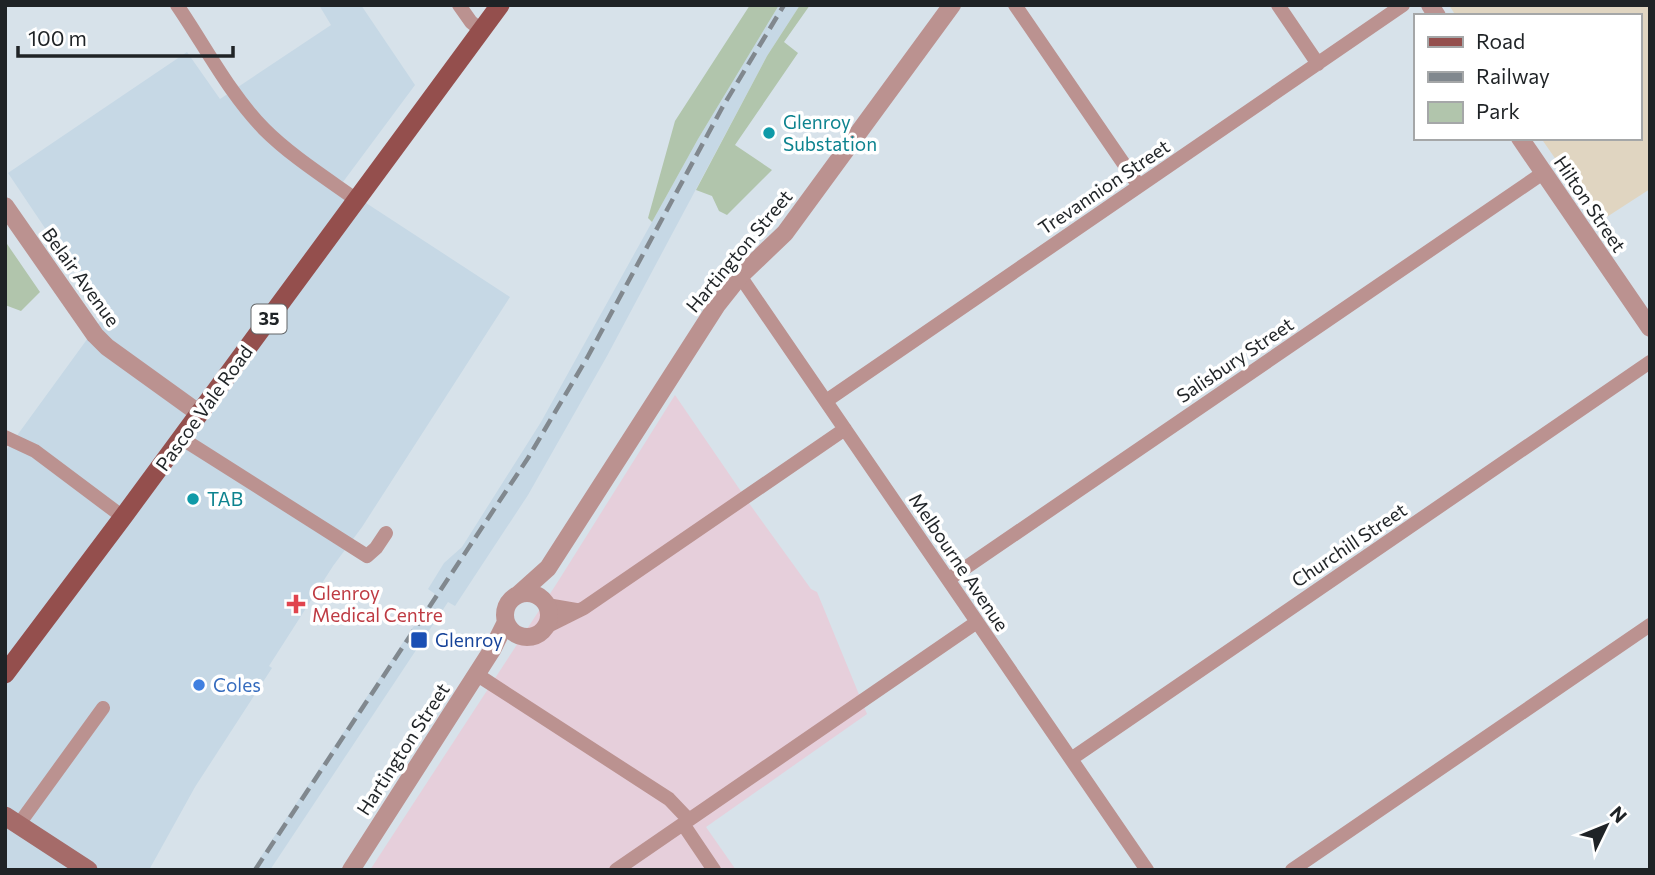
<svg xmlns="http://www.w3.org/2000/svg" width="1655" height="875" font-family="Commissioner,sans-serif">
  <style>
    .built { fill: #c6d8e5 }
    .industrial { fill: #e6cfdb }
    .education { fill: #e0d5c1 }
    .green { fill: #b1c5ac }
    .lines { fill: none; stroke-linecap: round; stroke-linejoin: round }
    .minor { stroke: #bb9290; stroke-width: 14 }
    .tertiary { stroke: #bb9290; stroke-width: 18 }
    .secondary { stroke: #a56b69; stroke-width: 19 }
    .primary { stroke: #944f4d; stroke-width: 19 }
    .rail { stroke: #81888e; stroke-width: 4.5; stroke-dasharray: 14 7; stroke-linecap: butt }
    .culture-dot { fill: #0f9aa8; stroke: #fff; stroke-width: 2.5 }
    .health-dot { fill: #e0444e; stroke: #fff; stroke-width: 2.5 }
    .transit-dot { fill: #1a4fb4; stroke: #fff; stroke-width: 2.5 }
    .shop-dot { fill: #3f7fe0; stroke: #fff; stroke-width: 2.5 }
    .labels { text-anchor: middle; stroke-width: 7; stroke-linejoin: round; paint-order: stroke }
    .shield { fill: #fff; stroke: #626567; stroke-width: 2 }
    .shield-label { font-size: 18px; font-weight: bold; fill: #1f2326 }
    .culture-label { font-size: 19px; fill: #0d838f; stroke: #fff; text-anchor: start }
    .street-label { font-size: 19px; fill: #1f2326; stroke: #fff }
    .health-label { font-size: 19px; fill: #be3a42; stroke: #fff; text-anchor: start }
    .transit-label { font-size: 19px; fill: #164399; stroke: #fff; text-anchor: start }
    .shop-label { font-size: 19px; fill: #366cbe; stroke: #fff; text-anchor: start }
  </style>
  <rect width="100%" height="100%" fill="#d7e2ea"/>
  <path class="built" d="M319,5H361L415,85L340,186L510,297L362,527L333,566L269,666L272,668L195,787L149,870H5V452L104,316L8,173L187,52L220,99L331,25Z
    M779,5H800L767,56L607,356L528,495L455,606L448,602L270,870H252L435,594L428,589L444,563L462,547L541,422L698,139Z"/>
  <path class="industrial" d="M675,395L751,506L811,589L817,592L867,714L706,827L736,870H370L557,583Z"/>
  <path class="education" d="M1449,5H1650V189L1599,222L1541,138H1639V16H1456Z"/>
  <path class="green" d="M750,5H779L698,139L652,222L648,218L675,121Z
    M800,5H810L784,42L798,53L735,145L772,170L727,215L719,211L712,196L696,190L767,56Z
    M5,241L40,292L21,311L5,305Z"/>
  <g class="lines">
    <path class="minor" d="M177,5C205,46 229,93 264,129C291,156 326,178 358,201
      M459,5L471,22L482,31
      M1015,5L1139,186
      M1278,5L1318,64
      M740,276L1147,870
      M826,401L1403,5
      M5,437L35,451L123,517
      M181,438L367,556L376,548L386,533
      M949,579L1543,173
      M547,605L576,610
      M546,627L584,608L845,429
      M476,674L669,799L689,820
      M1071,759L1650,362
      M19,824L103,708
      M683,824L714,870
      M616,870L977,622
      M1292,870L1650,625"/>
    <path class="tertiary" d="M1430,5L1437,16
      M1520,138L1650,328
      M5,206L95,335L107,347L200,414
      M505 615a22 22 0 1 1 44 0a22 22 0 1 1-44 0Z
      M519,594L548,568L717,305L740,276L785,233L952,5
      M351,870L492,650L506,622"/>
    <path class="secondary" d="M5,816L88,870"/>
    <path class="primary" d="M5,674L123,517L500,5"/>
    <path class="rail" d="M255,870L528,458L587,358L722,108L784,5"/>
  </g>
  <g class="culture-dot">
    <circle cx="769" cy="133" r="7"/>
    <circle cx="193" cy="499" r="7"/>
  </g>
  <path class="health-dot" d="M292.5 593.5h7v7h7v7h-7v7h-7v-7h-7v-7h7z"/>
  <rect class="transit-dot" x="410" y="631" width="18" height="18" rx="3.5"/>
  <circle class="shop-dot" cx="199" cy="685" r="7"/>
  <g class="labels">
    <rect class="shield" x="251.5" y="304.5" width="35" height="29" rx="5"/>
    <g class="shield-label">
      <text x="269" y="325">35</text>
    </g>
    <g class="culture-label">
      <text x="783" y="129">Glenroy<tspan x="783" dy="22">Substation</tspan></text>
      <text x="207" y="506">TAB</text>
    </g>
    <g class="street-label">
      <text transform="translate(1104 187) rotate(-34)" y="7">Trevannion Street</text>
      <text transform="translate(1590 204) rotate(56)" y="7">Hilton Street</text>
      <text transform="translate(739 251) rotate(-50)" y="7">Hartington Street</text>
      <text transform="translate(81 277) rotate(54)" y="7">Belair Avenue</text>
      <text transform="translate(1235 360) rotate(-34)" y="7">Salisbury Street</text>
      <text transform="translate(204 408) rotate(-54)" y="7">Pascoe Vale Road</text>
      <text transform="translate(1349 545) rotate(-34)" y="7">Churchill Street</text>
      <text transform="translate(959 562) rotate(56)" y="7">Melbourne Avenue</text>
      <text transform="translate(403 749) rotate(-57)" y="7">Hartington Street</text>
    </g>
    <g class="health-label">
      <text x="312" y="600">Glenroy<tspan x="312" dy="22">Medical Centre</tspan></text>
    </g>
    <g class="transit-label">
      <text x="435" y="647">Glenroy</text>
    </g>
    <g class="shop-label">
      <text x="213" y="692">Coles</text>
    </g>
  </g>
  <rect width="1655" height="875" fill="none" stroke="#1f2326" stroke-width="14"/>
  <rect x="1414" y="14" width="228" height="126" fill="#ffffff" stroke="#a5a7a8" stroke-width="2"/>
  <rect x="1428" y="37" width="35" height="10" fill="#944f4d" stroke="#a5a7a8" stroke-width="2"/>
  <text x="1476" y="49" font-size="21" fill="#1f2326">Road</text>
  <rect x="1428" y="72" width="35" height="10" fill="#81888e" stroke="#a5a7a8" stroke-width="2"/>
  <text x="1476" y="84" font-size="21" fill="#1f2326">Railway</text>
  <rect x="1428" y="102" width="35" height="21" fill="#b1c5ac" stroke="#a5a7a8" stroke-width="2"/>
  <text x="1476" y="119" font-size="21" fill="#1f2326">Park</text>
  <g transform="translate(1606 826) rotate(47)" stroke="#ffffff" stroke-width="5" paint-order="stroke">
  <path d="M0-5L12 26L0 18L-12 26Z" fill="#1f2326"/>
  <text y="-10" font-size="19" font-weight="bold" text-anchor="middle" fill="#1f2326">N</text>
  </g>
  <path d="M18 46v10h215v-10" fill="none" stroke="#1f2326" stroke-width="3.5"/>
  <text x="28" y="46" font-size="21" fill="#1f2326" stroke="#ffffff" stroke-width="5" paint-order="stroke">100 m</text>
</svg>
